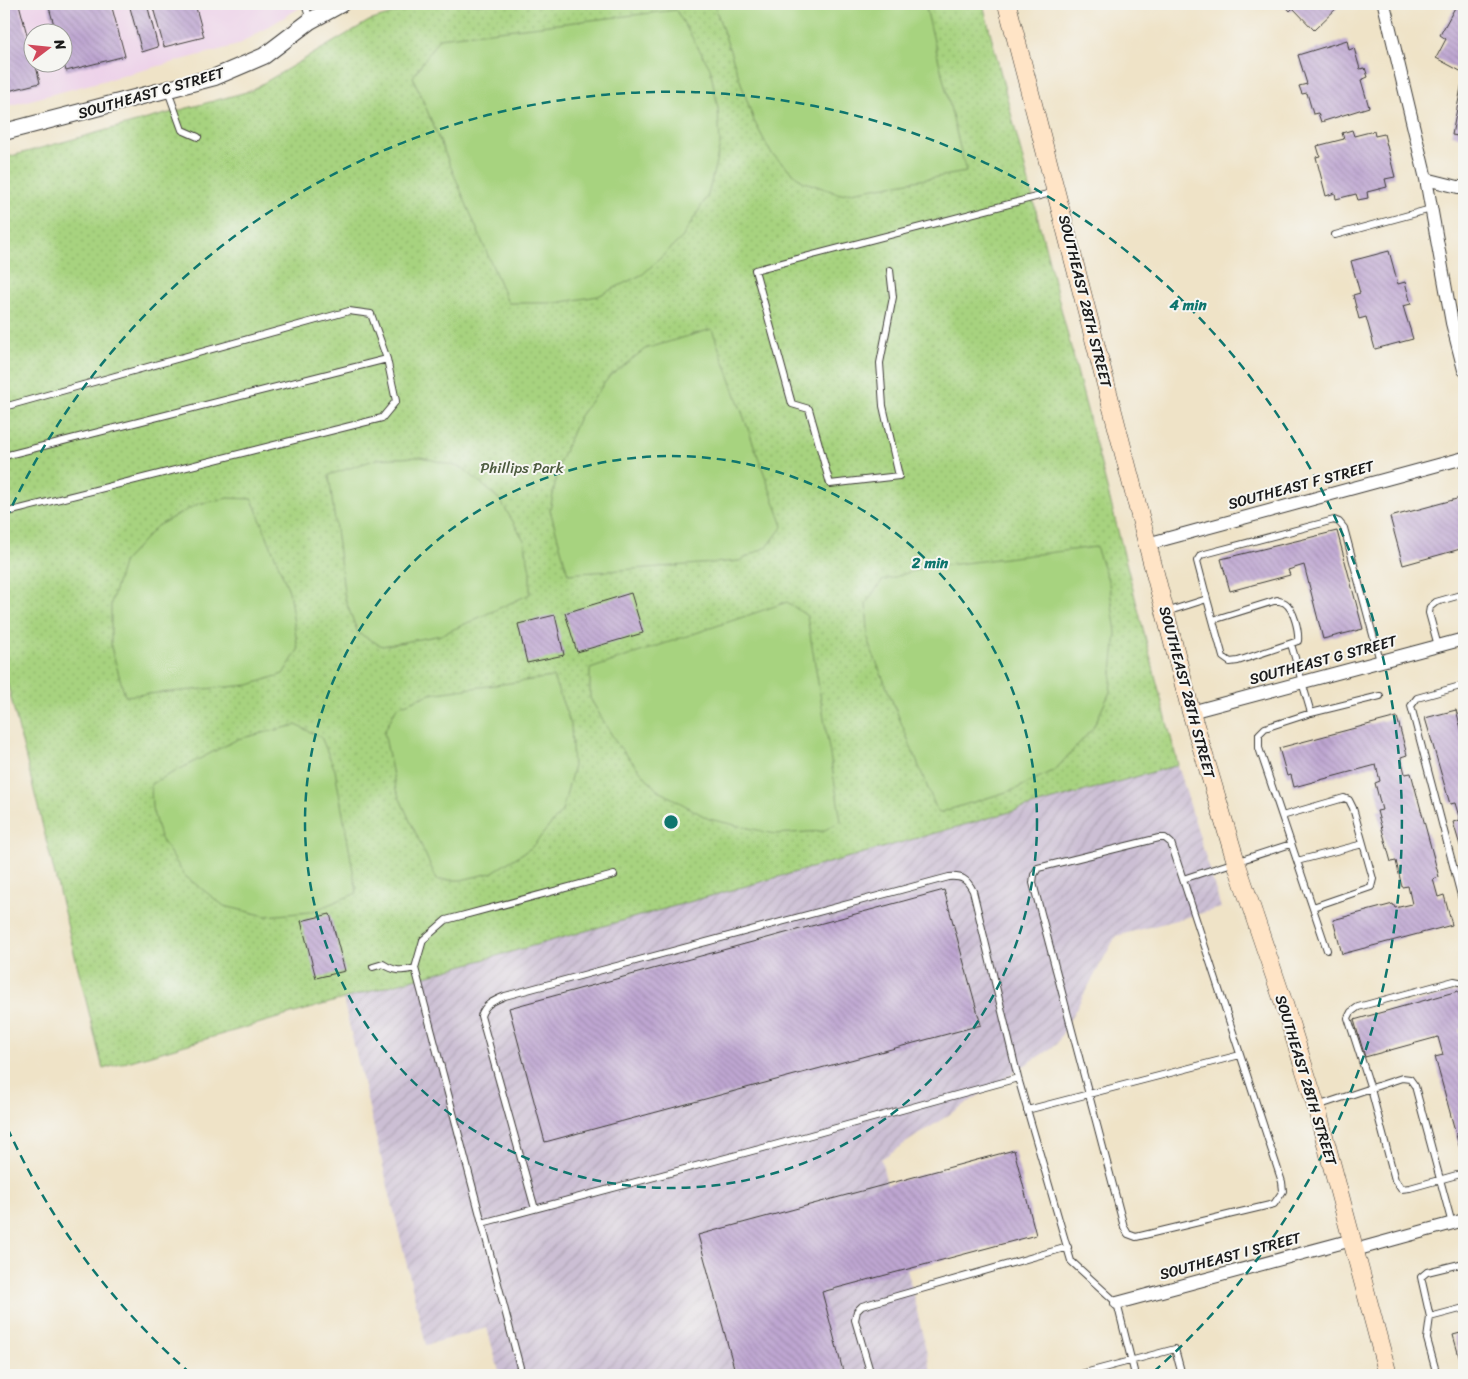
<svg xmlns="http://www.w3.org/2000/svg" width="1468" height="1379" font-family="Sriracha,sans-serif">
  <style>
    .built { fill: #edd1e9; fill-rule: evenodd }
    .industrial { fill: url(#industrial-furrows) }
    .park { fill: url(#park-dots); stroke: #62784e }
    .garden { fill: #a7d37f; stroke: #62784e }
    .building { fill: url(#building-back-hatch) }
    .lines { fill: none; stroke-linecap: round; stroke-linejoin: round }
    .service-casing { stroke: #3c3a36; stroke-width: 8 }
    .minor-casing { stroke: #3c3a36; stroke-width: 14 }
    .tertiary-casing { stroke: #3c3a36; stroke-width: 18 }
    .secondary-casing { stroke: #3c3a36; stroke-width: 19 }
    .service { stroke: #fff; stroke-width: 6 }
    .minor { stroke: #fff; stroke-width: 12 }
    .tertiary { stroke: #fff; stroke-width: 16 }
    .secondary { stroke: #ffe4c6; stroke-width: 18 }
    .ring { fill: none; stroke: #0f766e; stroke-width: 2.5; stroke-dasharray: 9 6 }
    .labels { text-anchor: middle; stroke-width: 4; stroke-linejoin: round; paint-order: stroke }
    .street-label { font-size: 15px; fill: #1c1c1c; stroke: #f6f6f2 }
    .park-label { font-size: 15px; fill: #4d5c3f; stroke: #f6f6f2 }
    .centre { fill: #0f766e; stroke: #f6f6f2; stroke-width: 2.5 }
    .ring-label { font-size: 15px; text-anchor: middle; font-weight: bold; fill: #0f766e; stroke: #f6f6f2; stroke-width: 4; stroke-linejoin: round; paint-order: stroke }
  </style>
  <defs>
    <pattern id="industrial-furrows" width="10" height="10" patternUnits="userSpaceOnUse" patternTransform="scale(1.25)"><rect width="10" height="10" fill="#ccbfd4"/><path d="M-1 1l2-2M0 10L10 0M9 11l2-2" fill="none" stroke="#afa4b5"/></pattern>
    <pattern id="park-dots" width="8" height="8" patternUnits="userSpaceOnUse" patternTransform="scale(1.25)"><rect width="8" height="8" fill="#a7d37f"/><path d="M2 2h.1M6 6h.1" fill="none" stroke="#8fb56d" stroke-width="1.8" stroke-linecap="round"/></pattern>
    <pattern id="building-back-hatch" width="6" height="6" patternUnits="userSpaceOnUse" patternTransform="scale(1.25)"><rect width="6" height="6" fill="#bea6d1"/><path d="M-1 5l2 2M0 0l6 6M5-1l2 2" fill="none" stroke="#a38eb3"/></pattern>
  </defs>
  <rect width="100%" height="100%" fill="#f6f6f2"/>
  <filter id="ink" filterUnits="userSpaceOnUse"><feTurbulence type="fractalNoise" baseFrequency=".02" numOctaves="2"/><feDisplacementMap in="SourceGraphic" scale="10" xChannelSelector="R" yChannelSelector="G"/><feConvolveMatrix kernelMatrix="1 2 1 2 8 2 1 2 1" color-interpolation-filters="sRGB"/></filter>
  <filter id="wash" filterUnits="userSpaceOnUse"><feTurbulence type="fractalNoise" baseFrequency=".0096" numOctaves="4" result="noise"/><feDisplacementMap in="SourceGraphic" scale="20" xChannelSelector="R" yChannelSelector="G"/><feGaussianBlur stdDeviation="1.12" result="paint"/><feColorMatrix in="noise" values="0 0 0 0 0 0 0 0 0 0 0 0 0 0 0 0 0 1.4 0 .05"/><feComposite in="paint" operator="in"/></filter>
  <g filter="url(#wash)">
    <rect width="100%" height="100%" fill="#efe3c7"/>
    <path class="built" d="M4,4H306L238,45L4,107ZM32,32H62V62H32Z"/>
    <path class="industrial" d="M1178,765L1221,908L1116,936L1056,1045L881,1159L932,1375H500L487,1328L426,1345L343,999Z"/>
    <path class="park" d="M424,4H983L1178,765L343,999L103,1069L4,670V158L250,91L369,21Z"/>
    <path class="garden" d="M714,4H925L966,172L840,194L802,181L771,153L754,121Z
      M676,10L710,68L718,108L720,145L708,195L682,238L643,274L598,296L556,303H508L413,77L439,38Z
      M712,329L783,526L768,546L739,561L568,574L550,510L559,464L579,417L609,377L645,349Z
      M421,457L463,468L500,500L524,540L530,571V594L441,635L382,646L358,633L345,599L329,475L377,459Z
      M228,498L252,499L289,591L298,650L283,674L249,685L125,696L111,647V603L124,561L157,526L198,504Z
      M1096,547L1109,583L1116,633L1110,692L1093,728L1056,769L1016,789L938,813L869,644L866,603L882,581L923,568Z
      M787,602L807,616L841,821L823,831L775,834L709,819L656,789L617,744L590,698V669Z
      M553,677L571,725L573,769L562,811L531,848L491,873L461,880H437L396,790L384,732L397,707L430,694Z
      M296,725L321,737L335,770L357,893L310,912L266,916L224,906L185,876L160,837L152,808L151,784L238,739Z"/>
    <g id="blocks">
      <path class="building" d="M19,4L32,54V62H35L40,83L4,92V8Z
        M48,4H111L125,56L66,71L62,57V32H56Z
        M129,4H147L158,47L142,52Z
        M152,4H195L204,37L164,47Z
        M1284,4H1341L1314,30L1293,8L1290,11Z
        M1457,4L1464,6V73L1436,58L1446,39L1440,35Z
        M1347,40L1349,50L1354,48L1360,69L1365,68L1368,77L1361,80L1369,107L1321,122L1318,113L1313,114L1307,93L1302,94L1299,86L1307,84L1298,55Z
        M1462,82H1464V137L1452,135Z
        M1352,130L1354,136L1374,131L1375,136L1384,134L1395,177L1385,179L1387,187L1367,192L1368,198L1358,200L1356,194L1336,199L1335,193L1326,196L1316,157L1320,156L1317,146L1344,139L1342,133Z
        M1389,251L1398,284L1405,282L1411,304L1403,306L1413,339L1375,349L1366,317L1359,319L1353,295L1360,293L1351,261Z
        M1464,497V548L1403,565L1390,517Z
        M1337,531L1363,629L1323,639L1304,565L1288,570L1290,575L1230,591L1221,559Z
        M631,593L643,633L577,652L565,613Z
        M555,615L564,655L527,663L518,624Z
        M1456,710L1464,739V859L1453,822L1460,820L1455,803L1450,804L1425,718Z
        M1397,717L1407,755L1401,757L1405,774L1411,773L1439,877L1433,879L1438,897L1444,895L1452,925L1342,954L1333,920L1393,904L1395,908L1412,904L1408,886L1402,887L1396,861L1391,862L1377,811L1382,810L1375,783L1380,781L1376,765L1294,787L1291,775L1287,776L1279,748Z
        M944,890L981,1025L545,1142L509,1008Z
        M330,914L345,971L316,978L301,921Z
        M1458,991L1464,1013V1028L1459,1030L1464,1048V1152L1461,1153L1435,1057L1443,1055L1438,1037L1365,1057L1354,1020Z
        M1014,1150L1036,1235L822,1292L844,1375H736L698,1235Z
        M1464,1332V1374L1453,1335Z"/>
    </g>
  </g>
  <g filter="url(#ink)">
    <use href="#blocks" fill-opacity="0" stroke="#3c3a36" stroke-width="1"/>
    <g class="lines">
      <defs>
        <path id="service" d="M305,4L310,20
          M168,91L182,130L198,137
          M1335,235L1431,209
          M890,270L893,297L880,363L883,406L899,476L830,484L809,409L792,404L755,270L1055,192
          M4,407L349,311L371,314L387,359L396,401L382,418L4,513
          M4,456L387,359
          M1207,599L1223,657L1230,662L1238,661L1298,641C1299,631 1294,609 1285,603C1284,602 1278,601 1277,600L1213,620
          M1166,612L1207,599L1197,561L1201,555L1334,520L1339,522L1344,528L1380,661
          M1291,644L1311,713L1380,696
          M1438,646L1429,613L1430,607L1436,602L1464,594
          M1464,685L1417,698L1411,706L1464,907
          M1311,713L1265,728L1259,734V748L1327,950
          M1282,816L1344,798L1349,800L1353,808L1373,879L1371,887L1313,907
          M1159,838H1165L1171,843L1282,1182L1283,1191L1274,1204L1136,1237L1128,1234L1124,1227L1033,883L1034,875L1038,868Z
          M1297,861L1363,844
          M1183,879L1291,844
          M373,967L383,964C394,971 402,972 415,968
          M1464,983L1454,981L1358,1007L1351,1012L1348,1018L1371,1089L1395,1180L1401,1189L1410,1188L1464,1173
          M1317,1106L1402,1078L1410,1079L1415,1086L1452,1224
          M1027,1110L1240,1055
          M535,1209L481,1016C485,1004 493,1001 505,996L949,877C962,876 967,879 973,891L1018,1078
          M482,1223L767,1147L1018,1078L1071,1261L1117,1303L1135,1375
          M1430,1317L1421,1277L1427,1272L1464,1263
          M522,1375L415,968L423,940L446,920L614,875
          M871,1375L855,1320L857,1311L862,1306L1068,1247
          M1077,1375L1175,1349L1182,1375
          M1437,1375L1427,1339L1430,1317L1464,1308"/>
        <path id="minor" d="M1384,4L1426,179L1452,323L1464,370
          M1426,179L1458,187H1464
          M1147,544L1464,458
          M1191,712L1464,639
          M1355,1250L1464,1220
          M1117,1303L1352,1240"/>
        <path id="tertiary" d="M4,132L215,77L264,56L310,21L341,4"/>
        <path id="secondary" d="M1007,4L1191,712L1236,862L1283,1001L1316,1106L1388,1375"/>
      </defs>
      <use href="#service" class="service-casing"/>
      <use href="#minor" class="minor-casing"/>
      <use href="#tertiary" class="tertiary-casing"/>
      <use href="#secondary" class="secondary-casing"/>
      <use href="#service" class="service"/>
      <use href="#minor" class="minor"/>
      <use href="#tertiary" class="tertiary"/>
      <use href="#secondary" class="secondary"/>
    </g>
  </g>
  <g class="ring">
    <circle cx="671" cy="822" r="366"/>
    <path d="M191 1374A731 731 0 0 1 6 1125M6 519A731 731 0 1 1 1151 1374"/>
  </g>
  <g class="labels">
    <g class="street-label">
      <text transform="translate(151 93) rotate(-16)" y="5">SOUTHEAST C STREET</text>
      <text transform="translate(1085 301) rotate(76)" y="5">SOUTHEAST 28TH STREET</text>
      <text transform="translate(1301 485) rotate(-15)" y="5">SOUTHEAST F STREET</text>
      <text transform="translate(1323 660) rotate(-15)" y="5">SOUTHEAST G STREET</text>
      <text transform="translate(1187 692) rotate(75)" y="5">SOUTHEAST 28TH STREET</text>
      <text transform="translate(1306 1080) rotate(73)" y="5">SOUTHEAST 28TH STREET</text>
      <text transform="translate(1230 1256) rotate(-15)" y="5">SOUTHEAST I STREET</text>
    </g>
    <g class="park-label">
      <text x="522" y="473">Phillips Park</text>
    </g>
  </g>
  <circle cx="671" cy="822" r="8" class="centre"/>
  <g class="ring-label">
    <text x="1188" y="310">4 min</text>
    <text x="930" y="568">2 min</text>
  </g>
  <rect width="1468" height="1379" fill="none" stroke="#f6f6f2" stroke-width="20"/>
  <g transform="translate(48 48) rotate(74)"><circle r="24" fill="#f6f6f2" stroke="#9f9f9c"/>
  <path d="M0-4L9 19L0 12L-9 19Z" fill="#d1495b"/>
  <text y="-8" font-size="14" font-weight="bold" text-anchor="middle" fill="#1c1c1c">N</text>
  </g>
</svg>
